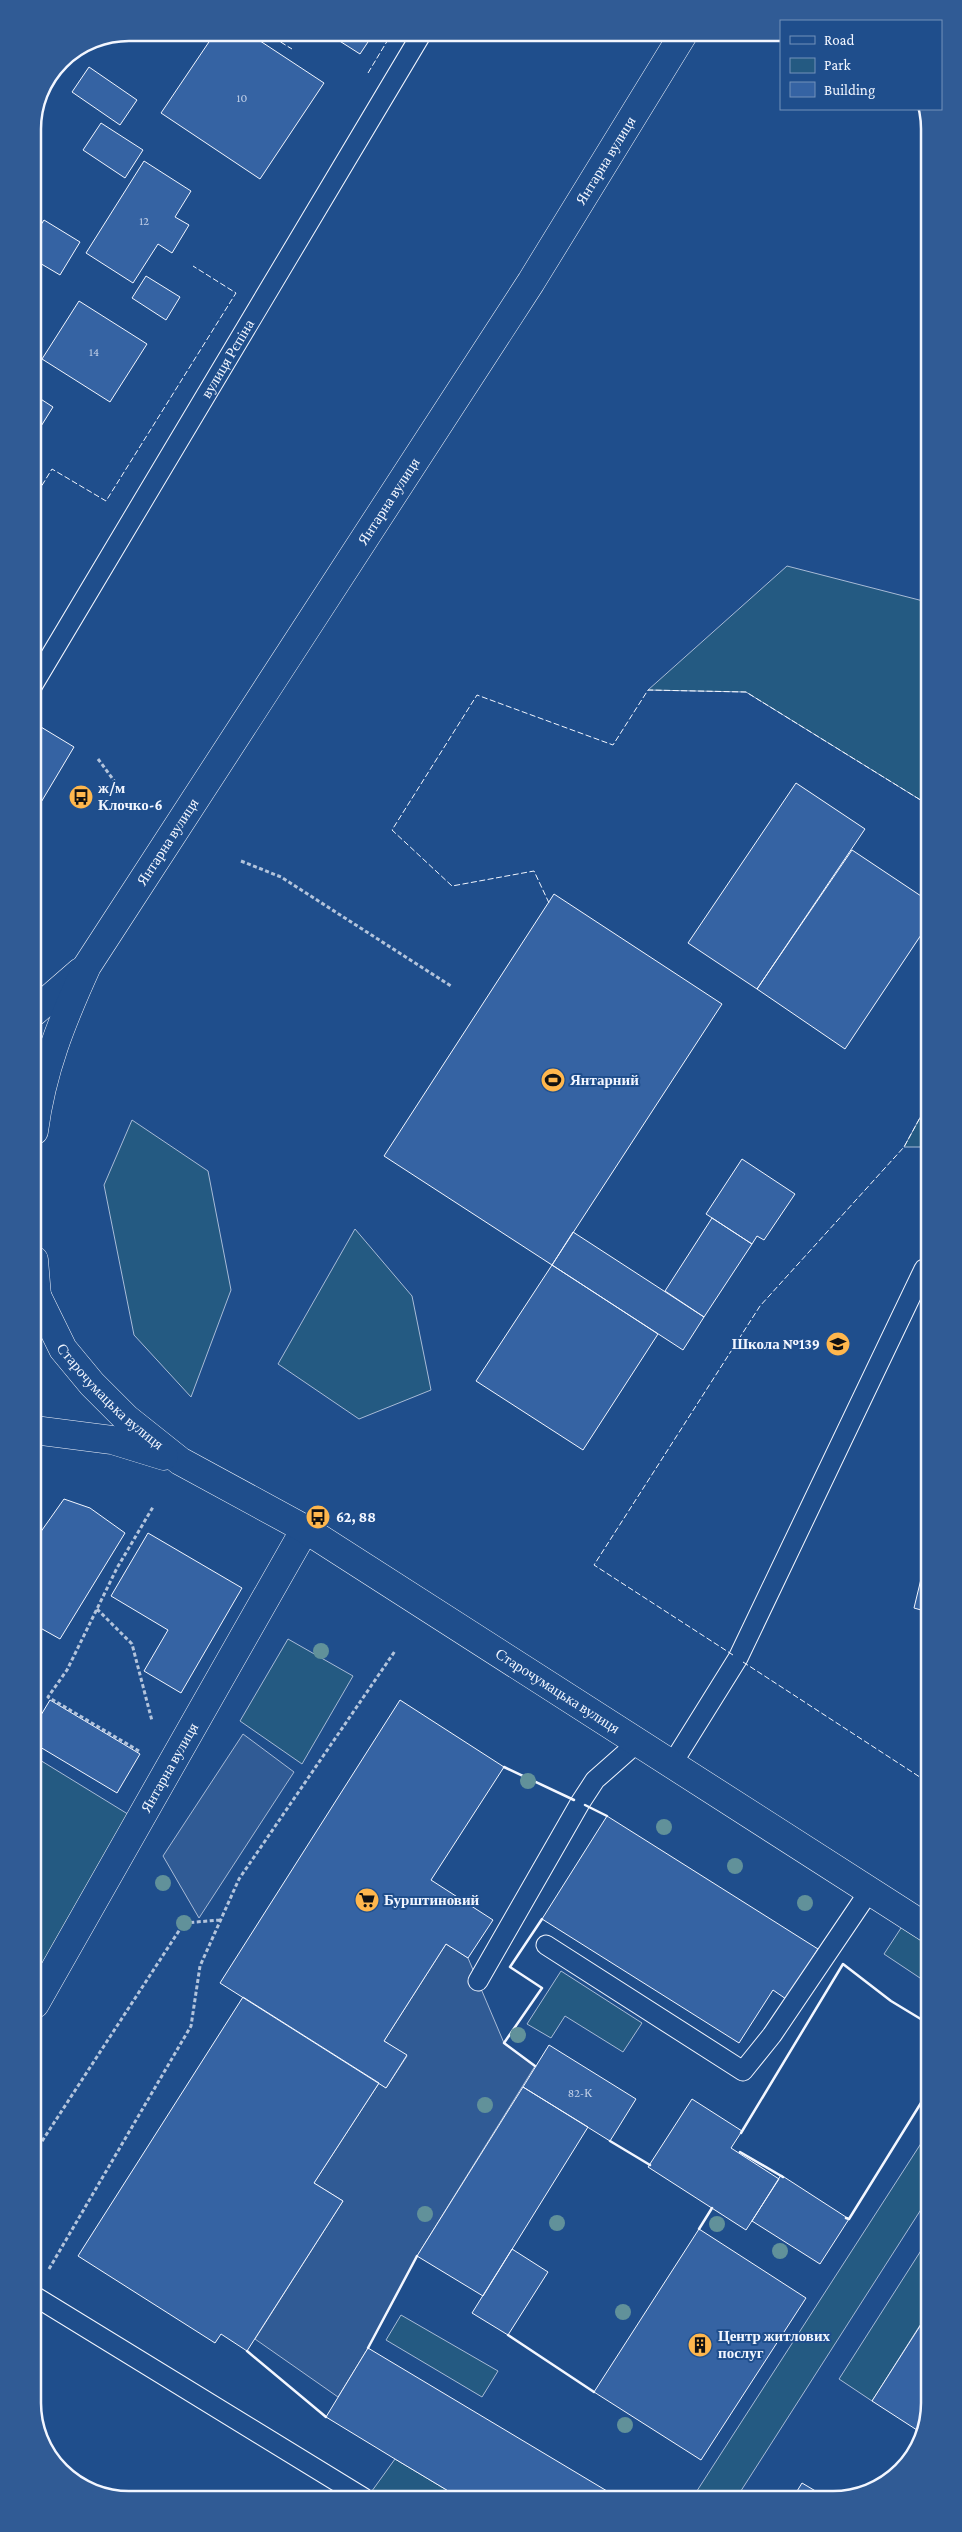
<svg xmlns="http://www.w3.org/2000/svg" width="962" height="2532" font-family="'Crimson Pro',serif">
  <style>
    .green { fill: #245a82; stroke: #a8bbd7 }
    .parking { fill: #305b95; stroke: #a8bbd7 }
    .building { fill: #3563a3; stroke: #f2f6ff }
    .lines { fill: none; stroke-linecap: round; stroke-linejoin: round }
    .lane-casing { stroke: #f2f6ff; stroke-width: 21 }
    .street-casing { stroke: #f2f6ff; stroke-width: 29 }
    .secondary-casing { stroke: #f2f6ff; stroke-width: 29 }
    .path { stroke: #b3c4dc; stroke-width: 3; stroke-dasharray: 4 2.5; stroke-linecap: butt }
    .lane { stroke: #1f4e8c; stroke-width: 19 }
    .street { stroke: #1f4e8c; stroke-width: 28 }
    .secondary { stroke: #1f4e8c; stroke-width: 28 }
    .fence { stroke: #f2f6ff; stroke-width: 1; stroke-dasharray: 6 2.5; stroke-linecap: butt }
    .wall { stroke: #f2f6ff; stroke-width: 2.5 }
    .tree { fill: #61919a }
    .labels { text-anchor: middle; stroke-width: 4; stroke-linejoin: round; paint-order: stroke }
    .number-label { font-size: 12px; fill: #c3d1e8 }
    .street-label { font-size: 15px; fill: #f2f6ff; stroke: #1f4e8c }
    .poi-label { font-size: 15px; font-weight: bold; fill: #f2f6ff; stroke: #1f4e8c; text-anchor: start }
    .rim { fill: none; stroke: #f2f6ff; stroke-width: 2.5 }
  </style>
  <rect width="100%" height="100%" fill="#1f4e8c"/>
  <path class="green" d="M787,566L927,602V804L746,692L648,690Z
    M928,1103V1147H904Z
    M132,1120L208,1171L231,1290L191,1397L134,1335L104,1185Z
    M355,1229L412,1296L431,1390L359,1419L278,1364Z
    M288,1639L353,1676L302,1764L240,1721Z
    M35,1757L131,1816L35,1985Z
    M903,1925L929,1942V1984L884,1954Z
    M561,1971L642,2023L623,2052L565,2016L551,2038L527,2024Z
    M929,2131V2197L737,2497H693Z
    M929,2238V2311L872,2401L839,2379Z
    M401,2315L498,2371L482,2397L386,2340Z
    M395,2459L460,2498H373L369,2495Z"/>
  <path class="parking" d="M243,1734L294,1772L199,1918L163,1856Z
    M446,1944L468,1958L504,2043L535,2066L417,2256L368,2348L338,2397L255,2339L343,2201L314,2183L379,2083L386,2088L407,2056L384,2041Z"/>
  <path class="building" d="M215,33H248L324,83L260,179L161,113Z
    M327,33H374L360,54Z
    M89,67L137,100L120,125L72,92Z
    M101,123L143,150L125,178L83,150Z
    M144,161L191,191L175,217L189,225L172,253L158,244L133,283L86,253Z
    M44,220L80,242L60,275L33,259V237Z
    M146,276L180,297L166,320L132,298Z
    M79,301L147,344L110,402L42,359Z
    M33,394L53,407L33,439Z
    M36,724L74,747L34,814V727Z
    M796,783L865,829L757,989L688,943Z
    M852,850L927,900V926L845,1049L757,989Z
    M554,894L722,1004L552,1265L384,1156Z
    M742,1159L795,1194L764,1240L757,1236L752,1244L706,1214Z
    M712,1218L752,1244L704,1317L665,1291Z
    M573,1232L704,1317L683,1350L552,1265Z
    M552,1265L658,1334L583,1450L476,1381Z
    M64,1499L90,1508L125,1533L60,1639L35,1625V1540Z
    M148,1533L242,1588L181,1693L144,1671L168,1630L111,1596Z
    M928,1550V1612L914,1608Z
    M50,1700L140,1754L117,1793L35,1744V1725Z
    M400,1700L504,1767L431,1880L493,1920L468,1958L446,1944L384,2041L407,2055L386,2088L220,1983Z
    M607,1816L818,1949L786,1999L773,1990L739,2043L542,1919Z
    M243,1997L379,2083L314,2183L343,2201L247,2351L221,2334L215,2343L78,2256Z
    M549,2045L636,2099L610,2141L523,2087Z
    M523,2087L588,2127L483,2296L417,2256Z
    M692,2099L742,2131L731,2148L779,2179L746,2230L648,2167Z
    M781,2175L849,2219L820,2264L752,2221Z
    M699,2229L806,2298L701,2460L594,2392Z
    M512,2249L548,2272L508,2335L472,2313Z
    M929,2312V2403L920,2432L872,2401Z
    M368,2348L617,2497L460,2498L395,2459L326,2417Z
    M802,2483L824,2496H794Z"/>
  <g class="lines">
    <defs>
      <g id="lane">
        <path id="s1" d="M33,685L422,33"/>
        <path d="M672,1764L738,1658L924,1269"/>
        <path d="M546,1945L743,2071L772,2035L870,1890"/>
        <path d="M478,1981L580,1803L595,1780L638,1742"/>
        <path d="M36,2297L364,2498"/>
      </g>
      <g id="street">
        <path id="s2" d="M35,2004L305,1529"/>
      </g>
      <g id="secondary">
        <path d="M34,1012L80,972"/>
        <path id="s3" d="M34,1131C42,1070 62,1021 87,966L531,282L684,33"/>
        <path d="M34,1260L37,1296L34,1313"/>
        <path id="s4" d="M37,1296L63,1349L92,1384L126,1418L180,1461L305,1529L929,1929"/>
        <path d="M34,1430L112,1440L164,1456"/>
      </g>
    </defs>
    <use href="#lane" class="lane-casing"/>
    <use href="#street" class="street-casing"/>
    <use href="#secondary" class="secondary-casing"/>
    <path class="path" d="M98,759L115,782
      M241,861L281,877L451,986
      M97,1609L132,1644L152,1721
      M139,1751L48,1697L67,1670L117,1568L153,1507
      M35,2152L184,1923L220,1920
      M49,2269L191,2026L200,1966L239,1879L395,1651"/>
    <use href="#lane" class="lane"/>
    <use href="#street" class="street"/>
    <use href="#secondary" class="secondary"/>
    <path class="fence" d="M266,33L292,49
      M368,73L392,33
      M33,500L52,469L106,501L236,293L193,266
      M549,903L534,871L452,886L392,830L477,695L613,745L648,690L746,692L927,804
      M733,1655L594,1565L760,1306L904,1147L928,1103
      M743,1662L929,1783"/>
    <path class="wall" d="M504,1767L574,1800
      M585,1805L607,1816
      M535,2066L504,2043L542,1988L510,1967L542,1919
      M741,2133L843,1964L891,2001L929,2024
      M610,2141L650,2165
      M740,2152L783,2177
      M846,2218L849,2219L929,2090
      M699,2229L712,2208
      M508,2335L594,2392
      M368,2348L417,2256
      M247,2351L326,2417"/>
  </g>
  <g class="tree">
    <circle cx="321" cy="1651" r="8"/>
    <circle cx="528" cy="1781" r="8"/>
    <circle cx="664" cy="1827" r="8"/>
    <circle cx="735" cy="1866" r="8"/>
    <circle cx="163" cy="1883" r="8"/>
    <circle cx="805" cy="1903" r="8"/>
    <circle cx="184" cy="1923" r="8"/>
    <circle cx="518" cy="2035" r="8"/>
    <circle cx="485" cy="2105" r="8"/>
    <circle cx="425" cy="2214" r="8"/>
    <circle cx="557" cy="2223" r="8"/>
    <circle cx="717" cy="2224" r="8"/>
    <circle cx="780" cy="2251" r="8"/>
    <circle cx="623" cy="2312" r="8"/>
    <circle cx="625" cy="2425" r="8"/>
  </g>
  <defs>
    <symbol id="bus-disc" viewBox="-11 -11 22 22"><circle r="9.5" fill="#ffb74d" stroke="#1f4e8c"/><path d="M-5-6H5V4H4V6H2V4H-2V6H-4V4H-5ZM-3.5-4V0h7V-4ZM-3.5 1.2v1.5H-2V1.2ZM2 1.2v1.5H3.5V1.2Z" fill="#111"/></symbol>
    <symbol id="stadium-disc" viewBox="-11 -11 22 22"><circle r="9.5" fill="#ffb74d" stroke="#1f4e8c"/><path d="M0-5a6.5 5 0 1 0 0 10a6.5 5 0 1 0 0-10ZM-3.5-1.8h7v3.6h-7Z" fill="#111"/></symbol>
    <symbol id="school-disc" viewBox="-11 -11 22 22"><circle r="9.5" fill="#ffb74d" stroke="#1f4e8c"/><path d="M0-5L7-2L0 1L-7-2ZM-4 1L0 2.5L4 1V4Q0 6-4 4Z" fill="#111"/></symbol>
    <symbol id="supermarket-disc" viewBox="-11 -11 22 22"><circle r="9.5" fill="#ffb74d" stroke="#1f4e8c"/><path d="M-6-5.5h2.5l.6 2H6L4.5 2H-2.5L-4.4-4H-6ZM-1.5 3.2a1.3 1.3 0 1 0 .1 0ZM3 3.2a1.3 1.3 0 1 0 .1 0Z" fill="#111"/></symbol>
    <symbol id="building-disc" viewBox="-11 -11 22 22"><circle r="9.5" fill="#ffb74d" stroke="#1f4e8c"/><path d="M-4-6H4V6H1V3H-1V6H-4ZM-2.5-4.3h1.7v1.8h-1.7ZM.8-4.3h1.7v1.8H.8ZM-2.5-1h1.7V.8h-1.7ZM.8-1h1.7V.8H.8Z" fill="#111"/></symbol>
  </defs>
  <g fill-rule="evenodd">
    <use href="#bus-disc" x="67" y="783" width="28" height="28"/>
    <use href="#stadium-disc" x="539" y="1066" width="28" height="28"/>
    <use href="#school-disc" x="824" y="1330" width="28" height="28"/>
    <use href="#bus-disc" x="304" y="1503" width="28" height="28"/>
    <use href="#supermarket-disc" x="353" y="1886" width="28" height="28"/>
    <use href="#building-disc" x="686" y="2331" width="28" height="28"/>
  </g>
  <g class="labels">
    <g class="number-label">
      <text x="242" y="102">10</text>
      <text x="144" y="225">12</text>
      <text x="94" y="356">14</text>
      <text x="580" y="2097">82-К</text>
    </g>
    <g class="street-label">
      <text dy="5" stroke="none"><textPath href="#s3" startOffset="1132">Янтарна вулиця</textPath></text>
      <text dy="5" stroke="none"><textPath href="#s1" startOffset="380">вулиця Рєпіна</textPath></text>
      <text dy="5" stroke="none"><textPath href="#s3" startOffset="728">Янтарна вулиця</textPath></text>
      <text dy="5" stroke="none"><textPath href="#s3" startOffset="322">Янтарна вулиця</textPath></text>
      <text dy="5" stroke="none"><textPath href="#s4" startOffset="126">Старочумацька вулиця</textPath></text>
      <text dy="5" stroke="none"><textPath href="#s4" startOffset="664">Старочумацька вулиця</textPath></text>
      <text dy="5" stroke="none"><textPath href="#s2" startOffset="272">Янтарна вулиця</textPath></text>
    </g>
    <g class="poi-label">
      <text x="98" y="793">ж/м<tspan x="98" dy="17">Клочко-6</tspan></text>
      <text x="570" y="1085">Янтарний</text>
      <text x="820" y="1349" text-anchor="end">Школа №139</text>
      <text x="336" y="1522">62, 88</text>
      <text x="384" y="1905">Бурштиновий</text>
      <text x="718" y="2341">Центр житлових<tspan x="718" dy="17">послуг</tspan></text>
    </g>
  </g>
  <path d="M0 0H962V2532H0ZM129 41H833A88 88 0 0 1 921 129V2403A88 88 0 0 1 833 2491H129A88 88 0 0 1 41 2403V129A88 88 0 0 1 129 41Z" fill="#305b95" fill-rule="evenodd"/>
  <path class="rim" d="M129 41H833A88 88 0 0 1 921 129V2403A88 88 0 0 1 833 2491H129A88 88 0 0 1 41 2403V129A88 88 0 0 1 129 41Z"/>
  <rect x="780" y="20" width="162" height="90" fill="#1f4e8c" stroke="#7391ba"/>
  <rect x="790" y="36" width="25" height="8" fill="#1f4e8c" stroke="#7391ba"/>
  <text x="824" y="45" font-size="15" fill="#f2f6ff">Road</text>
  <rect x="790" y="58" width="25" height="15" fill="#245a82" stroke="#7391ba"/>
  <text x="824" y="70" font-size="15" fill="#f2f6ff">Park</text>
  <rect x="790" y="82" width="25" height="15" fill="#3563a3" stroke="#7391ba"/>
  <text x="824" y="95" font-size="15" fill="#f2f6ff">Building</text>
</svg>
